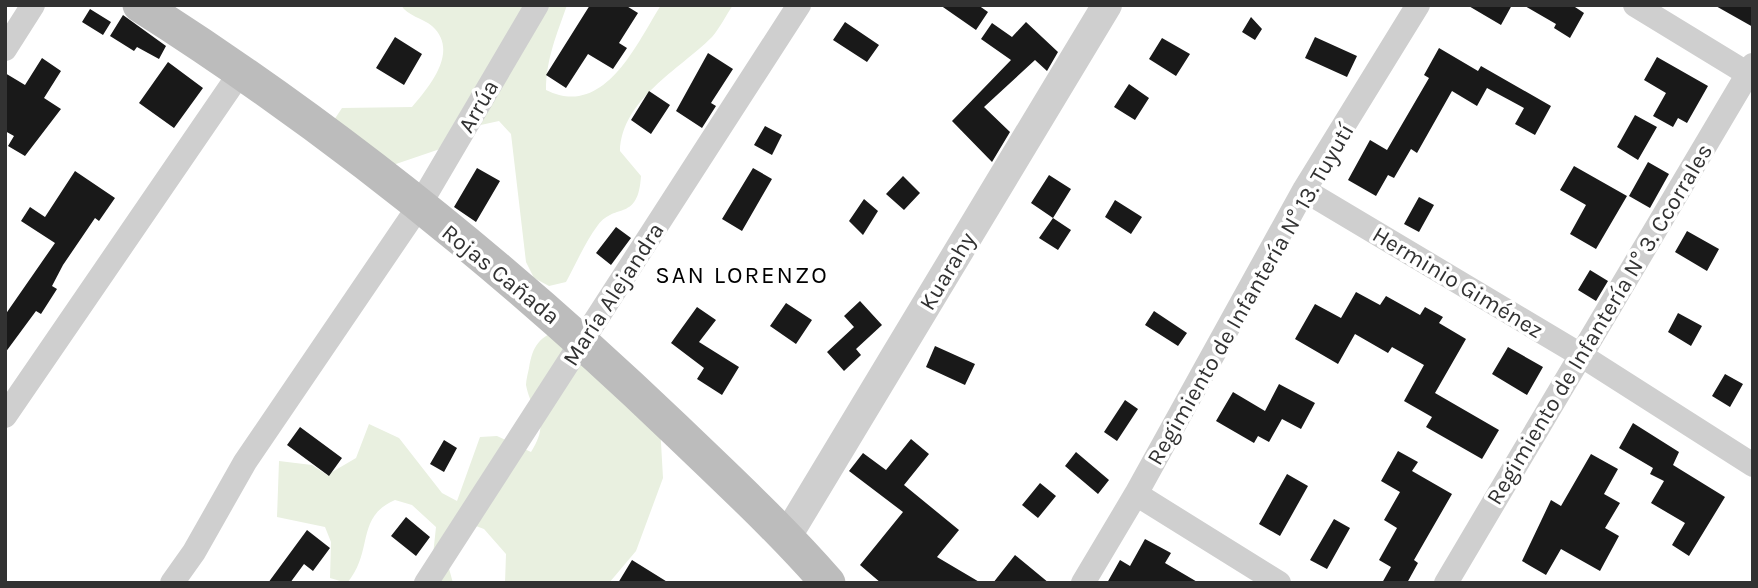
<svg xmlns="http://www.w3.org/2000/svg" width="1758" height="588" font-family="Karla,sans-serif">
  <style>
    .green { fill: #e9f0e0 }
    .building { fill: #191919 }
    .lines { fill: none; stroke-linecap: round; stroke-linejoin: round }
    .minor { stroke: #cfcfcf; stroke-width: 24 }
    .tertiary { stroke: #cfcfcf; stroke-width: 30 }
    .secondary { stroke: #bcbcbc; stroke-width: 35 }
    .labels { text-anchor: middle; stroke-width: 7; stroke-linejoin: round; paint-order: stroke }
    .street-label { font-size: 23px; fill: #323232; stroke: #fff }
    .neighbourhood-label { font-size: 24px; letter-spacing: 2px; fill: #000; stroke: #fff }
  </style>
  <rect width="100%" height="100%" fill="#fff"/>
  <path class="green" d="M401,5H567C557,34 546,59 546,90C604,119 636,45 661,5H733C726,15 720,28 712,37C679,70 622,99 620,151L641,176C638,222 616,202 598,225C585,242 576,264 566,282L549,286L534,278L526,262L511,134L499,121L467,128L440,149L393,165L332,123L342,108L412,107C429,87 460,51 432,26C423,18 407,16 401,5Z
    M561,329L660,425L663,478L636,551L609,583H505L506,554L484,529L468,523L448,565L453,583H430L436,527L412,505L395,500C355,517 374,552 347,583L330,578L331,542L325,527L277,517L279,461L312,465L327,475L356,458L369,424L399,438L442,493L457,501L480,437L497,436L531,452C552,418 532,416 526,385C526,380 528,373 529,368C533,345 539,337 561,329Z"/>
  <path class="building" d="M590,5H625L638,13L619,43L627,48L613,69L588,54L566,88L546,75Z
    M940,5H978L988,12L976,30Z
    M1467,5H1512L1501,25Z
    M1523,5H1572L1584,13L1570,38L1554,28L1556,24Z
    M1714,5H1753V27Z
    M90,9L111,22L103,35L82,22Z
    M123,15L166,46L159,59L137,47L134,51L110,36Z
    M1251,17L1262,29L1255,40L1242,32Z
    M845,22L879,45L867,62L833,40Z
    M1026,22L1058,52L1047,71L1035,60L984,107L1010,132L992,162L952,121L1011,60L981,39L992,23L1012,37Z
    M395,37L422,54L404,85L376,68Z
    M1315,37L1357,56L1347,77L1305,58Z
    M1162,38L1190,54L1176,76L1149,59Z
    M1439,48L1478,71L1481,66L1551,106L1535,135L1515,124L1524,108L1487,88L1477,106L1452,91L1417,153L1411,149L1394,178L1388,175L1376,196L1348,180L1370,140L1387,150L1429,78L1424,75Z
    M708,53L733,69L711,103L716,106L702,128L676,111Z
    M1657,57L1708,86L1687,123L1678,118L1673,127L1653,116L1666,93L1644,80Z
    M42,58L61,71L44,98L61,109L25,156L8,146L14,136L5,131V73L25,85Z
    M168,62L203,88L174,128L139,103Z
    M1129,84L1149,98L1135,120L1114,107Z
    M649,91L670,105L651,134L631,120Z
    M1635,115L1657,127L1638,160L1617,147Z
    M765,126L782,135L772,155L754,145Z
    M1648,162L1669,174L1650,208L1629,196Z
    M1574,166L1627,196L1596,249L1570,234L1586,205L1560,190Z
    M477,168L500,181L476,222L454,207Z
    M753,168L772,179L742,231L722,219Z
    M75,171L115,198L99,221L95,218L63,265L52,286L57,289L41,314L36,311L5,353V315L55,243L21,221L30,207L45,217Z
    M1049,175L1071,189L1053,218L1031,203Z
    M903,176L920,193L904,210L886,194Z
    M1419,197L1434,205L1419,232L1404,224Z
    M864,199L878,211L863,235L849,221Z
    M1115,200L1142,217L1131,234L1105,217Z
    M1053,218L1071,230L1058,250L1039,238Z
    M616,227L631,238L611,265L596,253Z
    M1687,231L1719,249L1707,271L1675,252Z
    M1590,270L1608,281L1596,301L1578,290Z
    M1356,292L1380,305L1386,296L1420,315L1425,307L1443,317L1439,323L1466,339L1435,393L1499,430L1482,459L1426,427L1432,417L1404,401L1424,365L1392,347L1388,353L1355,334L1338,364L1295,339L1315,304L1341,318Z
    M860,301L882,325L856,349L861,355L844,371L827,352L854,327L844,316Z
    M786,303L812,320L796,344L770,326Z
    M697,307L716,320L699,342L739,367L722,395L697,379L704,368L671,343Z
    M1154,311L1187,333L1178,346L1145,325Z
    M1678,313L1702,326L1691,346L1668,332Z
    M935,346L975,364L965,385L926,367Z
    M1508,347L1543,367L1527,395L1492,374Z
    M1725,374L1743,384L1730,407L1712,396Z
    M1279,384L1315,403L1301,429L1282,419L1269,442L1258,436L1254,443L1216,421L1233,392L1265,411Z
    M1125,400L1138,409L1117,441L1104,432Z
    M1633,423L1679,452L1673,465L1725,497L1689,556L1672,545L1685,523L1651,503L1664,481L1650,474L1653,468L1619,448Z
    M300,427L342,458L329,476L287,445Z
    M911,439L929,454L904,485L959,530L937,557L981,583H881L860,565L903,512L849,471L863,453L886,470Z
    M444,440L457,448L444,472L430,464Z
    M1398,451L1418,462L1412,471L1452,494L1414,560L1418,563L1407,583H1382L1391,567L1379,560L1397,528L1384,520L1400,492L1381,481Z
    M1076,452L1109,480L1098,494L1065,466Z
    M1591,454L1618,469L1604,494L1620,503L1605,528L1619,536L1600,571L1561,549L1546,575L1522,561L1551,500L1561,506Z
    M1287,474L1308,486L1280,536L1259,524Z
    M1040,483L1056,496L1038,518L1022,505Z
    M406,517L430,537L416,556L391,536Z
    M1334,519L1350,528L1327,569L1310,560Z
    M307,530L330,548L313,571L304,564L290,583H268Z
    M1145,539L1171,553L1165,563L1199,583H1107L1120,560L1130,566Z
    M1015,555L1049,583H993Z
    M632,560L669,583H618Z"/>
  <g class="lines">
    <path class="minor" d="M1635,5L1753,77
      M5,49L33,5
      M1304,190L1579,354L1753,465
      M5,416L242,70
      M1136,494L1279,583
      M172,583L194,552L245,462L419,206L537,5
      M426,583L799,5
      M1083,583L1136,494L1304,190L1418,5
      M1446,583L1753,65"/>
    <path class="tertiary" d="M787,536L1107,5"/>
    <path class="secondary" d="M140,5C332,127 511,272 675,429C727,479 780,528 828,583"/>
  </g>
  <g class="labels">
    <g class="street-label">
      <text transform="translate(478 106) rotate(-60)" y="8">Arrúa</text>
      <text transform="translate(947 271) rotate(-59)" y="8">Kuarahy</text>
      <text transform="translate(501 274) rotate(39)" y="8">Rojas Cañada</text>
      <text transform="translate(1458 282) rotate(31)" y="8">Herminio Giménez</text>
      <text transform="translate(613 294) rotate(-57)" y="8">María Alejandra</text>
      <text transform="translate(1250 294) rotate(-60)" y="8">Regimiento de Infantería N° 13. Tuyutí</text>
      <text transform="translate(1599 324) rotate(-59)" y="8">Regimiento de Infantería N° 3. Ccorrales</text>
    </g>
    <g class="neighbourhood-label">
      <text x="742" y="283">SAN LORENZO</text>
    </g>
  </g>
  <rect width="1758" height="588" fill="none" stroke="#323232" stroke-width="14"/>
</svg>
